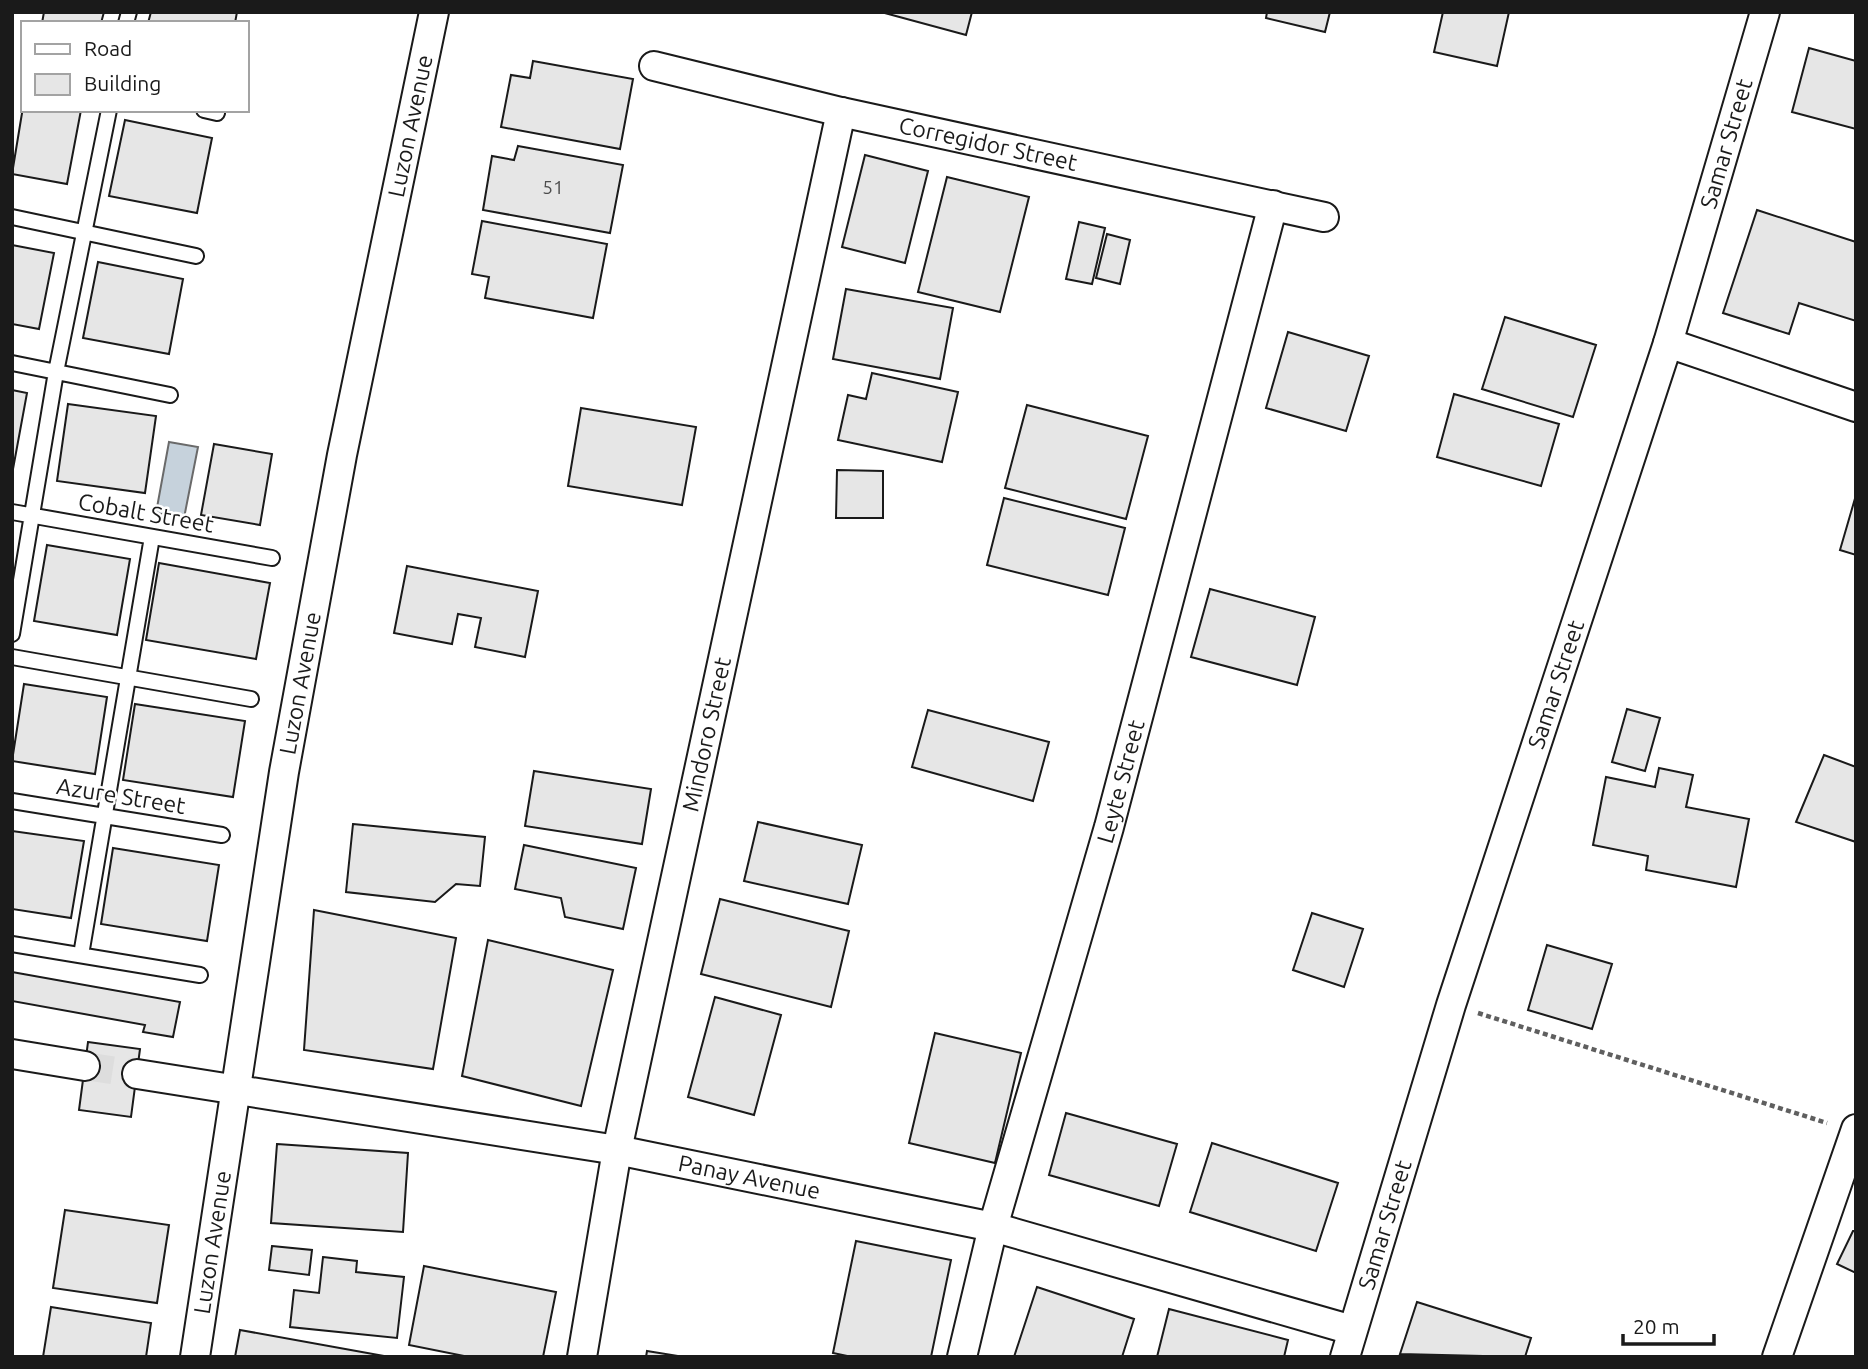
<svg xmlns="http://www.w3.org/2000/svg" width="1868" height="1369" font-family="Ubuntu,sans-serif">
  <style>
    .water { fill: #c6d2dc; stroke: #6a6a6a; stroke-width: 2 }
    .building { fill: #e6e6e6; stroke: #1a1a1a; stroke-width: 2 }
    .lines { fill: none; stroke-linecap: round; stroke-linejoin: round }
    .minor-tunnel { stroke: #ddd; stroke-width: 28; stroke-dasharray: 28 14; stroke-linecap: butt }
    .service-casing { stroke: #1a1a1a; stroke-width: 18 }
    .minor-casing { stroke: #1a1a1a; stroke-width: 32 }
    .path { stroke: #5f5f5f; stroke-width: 4.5; stroke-dasharray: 5 3.5; stroke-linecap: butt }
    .service { stroke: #fff; stroke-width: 14 }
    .minor { stroke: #fff; stroke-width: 28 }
    .labels { text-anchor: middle; stroke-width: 5; stroke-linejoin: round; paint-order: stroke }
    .number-label { font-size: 19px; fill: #4d4d4d }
    .street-label { font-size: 23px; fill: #1a1a1a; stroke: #fff }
  </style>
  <rect width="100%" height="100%" fill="#fff"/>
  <path class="water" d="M169,442L198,447L184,518L156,513Z"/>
  <path class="building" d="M44,12H104L101,23H42Z
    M151,12H237L235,23H148Z
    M881,12H972L966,35Z
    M1267,12H1330L1325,32L1266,18Z
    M1443,12H1509L1497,66L1434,52Z
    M1809,48L1856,61V129L1792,112Z
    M533,61L633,79L620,149L501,127L511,75L530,78Z
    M23,107V110H81L67,184L12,174Z
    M125,120L212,138L197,213L109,196Z
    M518,146L623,165L610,233L483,210L492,156L514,160Z
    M865,155L928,171L905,263L842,247Z
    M947,177L1029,197L1000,312L918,292Z
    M1757,210L1856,242V321L1799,303L1789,334L1723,313Z
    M482,221L607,244L593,318L485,298L489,277L472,274Z
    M1079,222L1105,228L1092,284L1066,279Z
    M1107,234L1130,240L1120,284L1096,278Z
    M12,245L54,253L39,329L12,324Z
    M98,262L183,279L169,354L83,338Z
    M846,289L953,308L940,379L833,359Z
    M1505,317L1596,345L1573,417L1482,389Z
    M1288,332L1369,356L1346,431L1266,408Z
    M872,373L958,392L942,462L838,440L848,395L866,399Z
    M12,390L27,393L13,469H12Z
    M1454,394L1559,424L1541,486L1437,457Z
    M68,404L156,416L145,493L57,481Z
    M1027,405L1148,436L1126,519L1005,488Z
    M581,408L696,427L682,505L568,486Z
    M214,444L272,454L260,525L201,515Z
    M837,470L883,471V518H836Z
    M1856,495V555L1840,550Z
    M1004,498L1125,528L1108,595L987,565Z
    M47,545L130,559L117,635L34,621Z
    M159,563L270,583L256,659L146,640Z
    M407,566L538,591L525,657L475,647L481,618L458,614L452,644L394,633Z
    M1210,589L1315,617L1297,685L1191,657Z
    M24,684L107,697L95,774L12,761Z
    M135,704L245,721L233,797L123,780Z
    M1627,709L1660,718L1645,771L1612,762Z
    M928,710L1049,742L1033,801L912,767Z
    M1824,755L1856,767V842L1796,822Z
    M1659,768L1693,775L1686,807L1749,819L1736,887L1646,870L1648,856L1593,845L1606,777L1655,787Z
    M534,771L651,789L642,844L525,826Z
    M758,822L862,845L848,904L744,881Z
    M353,824L485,837L480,886L456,884L435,902L346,892Z
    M12,831L84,841L71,918L12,909Z
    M524,845L636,868L623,929L565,917L561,898L515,889Z
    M113,848L219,865L207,941L101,924Z
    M720,899L849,931L831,1007L701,974Z
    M314,910L456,938L433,1069L304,1050Z
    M1312,913L1363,929L1344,987L1293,970Z
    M488,940L613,970L581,1106L462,1076Z
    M1547,945L1612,964L1592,1029L1528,1010Z
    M12,972L180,1002L173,1037L143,1032L145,1025L12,1001Z
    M715,997L781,1015L754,1115L688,1097Z
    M935,1033L1021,1053L995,1163L909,1143Z
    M88,1042L140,1049L131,1117L79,1110Z
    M1066,1113L1177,1144L1159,1206L1049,1175Z
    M1212,1143L1338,1183L1316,1251L1190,1212Z
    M277,1144L408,1153L403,1232L271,1223Z
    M65,1210L169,1225L157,1303L53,1288Z
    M1853,1231H1856V1273L1837,1264Z
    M856,1241L951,1260L931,1357H852L833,1353Z
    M272,1246L312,1250L309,1275L269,1270Z
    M323,1257L357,1261L356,1272L404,1277L397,1338L290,1327L294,1290L319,1293Z
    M424,1266L556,1292L543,1357H469L409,1345Z
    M1037,1287L1134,1319L1122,1357H1014Z
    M1417,1302L1531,1338L1525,1357L1400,1354Z
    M51,1307L151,1323L146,1357H43Z
    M1169,1309L1288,1340L1284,1357H1157Z
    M240,1330L384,1356L235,1357Z
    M647,1351L684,1357H646Z"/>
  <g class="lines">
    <path class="minor-tunnel" d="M85,1066L137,1074"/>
    <defs>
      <path id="service" d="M126,23L129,12
        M204,110L217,113
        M12,217L196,256
        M12,363L170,395
        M12,512L272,558
        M12,634L56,372L109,110
        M12,657L251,699
        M12,801L222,835
        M12,944L200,975
        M81,955L152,537"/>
      <g id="minor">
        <path id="s1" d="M654,66L841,112L1324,217"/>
        <path d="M1668,343L1856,407"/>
        <path d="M12,1054L85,1066"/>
        <path id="s2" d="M137,1074L617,1150L993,1227L1352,1330"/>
        <path id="s3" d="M195,1357L284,772L342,455L434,12"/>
        <path id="s4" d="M582,1357L617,1150L841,112"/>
        <path id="s5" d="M962,1357L993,1227L1109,827L1273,205"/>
        <path id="s6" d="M1345,1357L1451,1005L1668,343L1765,12"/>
        <path d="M1777,1357L1856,1129"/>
      </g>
    </defs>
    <use href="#service" class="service-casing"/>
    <use href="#minor" class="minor-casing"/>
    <path class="path" d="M1478,1013L1827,1123"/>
    <use href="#service" class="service"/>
    <use href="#minor" class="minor"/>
  </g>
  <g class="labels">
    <g class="number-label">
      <text x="553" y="194">51</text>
    </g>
    <g class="street-label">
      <text dy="8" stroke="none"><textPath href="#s3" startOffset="1250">Luzon Avenue</textPath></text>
      <text dy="8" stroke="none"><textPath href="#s1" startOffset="343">Corregidor Street</textPath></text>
      <text dy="8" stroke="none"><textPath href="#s6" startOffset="1272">Samar Street</textPath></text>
      <text transform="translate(146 513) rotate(10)" y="8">Cobalt Street</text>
      <text dy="8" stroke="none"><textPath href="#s3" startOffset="682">Luzon Avenue</textPath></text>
      <text dy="8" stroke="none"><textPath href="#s6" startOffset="705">Samar Street</textPath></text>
      <text dy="8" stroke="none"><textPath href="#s4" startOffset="635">Mindoro Street</textPath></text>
      <text dy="8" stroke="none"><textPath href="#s5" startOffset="597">Leyte Street</textPath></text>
      <text transform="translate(121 796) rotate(9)" y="8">Azure Street</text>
      <text dy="8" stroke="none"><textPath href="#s2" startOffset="621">Panay Avenue</textPath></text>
      <text dy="8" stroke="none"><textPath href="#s6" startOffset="138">Samar Street</textPath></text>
      <text dy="8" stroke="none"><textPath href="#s3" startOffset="116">Luzon Avenue</textPath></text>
    </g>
  </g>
  <rect width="1868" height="1369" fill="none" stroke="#1a1a1a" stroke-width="28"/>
  <rect x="21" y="21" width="228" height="91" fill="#ffffff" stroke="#a3a3a3" stroke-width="2"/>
  <rect x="35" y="44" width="35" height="10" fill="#ffffff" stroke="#a3a3a3" stroke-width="2"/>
  <text x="84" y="56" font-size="21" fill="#1a1a1a">Road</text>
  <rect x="35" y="74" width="35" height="21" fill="#e6e6e6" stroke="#a3a3a3" stroke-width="2"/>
  <text x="84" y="91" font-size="21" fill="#1a1a1a">Building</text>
  <path d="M1623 1334v10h91v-10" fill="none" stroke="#1a1a1a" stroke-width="3.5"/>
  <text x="1633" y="1334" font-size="21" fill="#1a1a1a" stroke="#ffffff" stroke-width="5" paint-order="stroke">20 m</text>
</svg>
